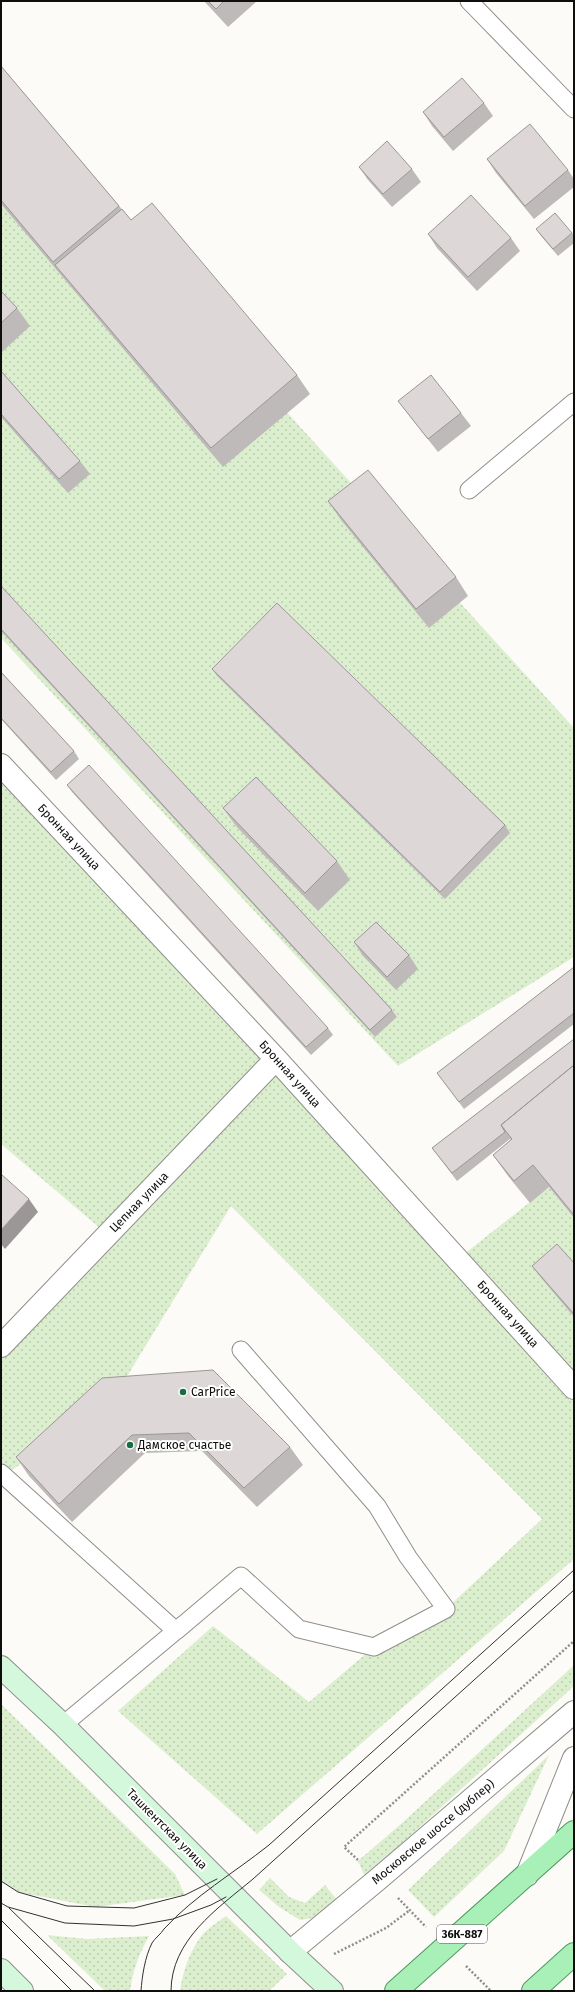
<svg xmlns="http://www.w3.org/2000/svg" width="575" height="1992" font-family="'Fira Sans',sans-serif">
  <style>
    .grass { fill: url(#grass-dots) }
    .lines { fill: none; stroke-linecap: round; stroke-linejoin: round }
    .lane-casing { stroke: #908e8b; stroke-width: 19 }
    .street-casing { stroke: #908e8b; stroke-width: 24 }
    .secondary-casing { stroke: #908e8b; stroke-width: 24 }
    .primary-casing { stroke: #4d9a5e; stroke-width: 24 }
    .path { stroke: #8f8e8c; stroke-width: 2.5; stroke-dasharray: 2 2; stroke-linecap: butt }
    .lane { stroke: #fff; stroke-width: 17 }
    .street { stroke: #fff; stroke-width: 22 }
    .secondary { stroke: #d4f8dc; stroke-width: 22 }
    .primary { stroke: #a9f0b8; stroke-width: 22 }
    .tram { stroke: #323231; stroke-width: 1 }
    .wall { fill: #bebab9 }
    .shaded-wall { fill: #9b9796 }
    .building { fill: #ddd8d7; stroke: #9b9796 }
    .poi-dot { fill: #166f43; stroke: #fff; stroke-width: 1.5 }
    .labels { text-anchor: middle; stroke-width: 4; stroke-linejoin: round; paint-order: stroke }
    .shield { fill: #fff; stroke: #565656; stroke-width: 1 }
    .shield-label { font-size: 11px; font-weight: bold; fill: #0e0e0d }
    .street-label { font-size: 12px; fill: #0e0e0d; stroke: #fff }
    .poi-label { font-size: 12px; fill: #0e0e0d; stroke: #fff; text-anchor: start }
  </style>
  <defs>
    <pattern id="grass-dots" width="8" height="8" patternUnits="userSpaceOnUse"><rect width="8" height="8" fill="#dbefce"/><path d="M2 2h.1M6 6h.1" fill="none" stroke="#bbccb0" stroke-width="1.8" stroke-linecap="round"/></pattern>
  </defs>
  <rect width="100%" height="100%" fill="#fdfbf8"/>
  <path class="grass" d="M1,98L574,728V957L398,1066L1,638Z
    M1,765L458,1259L549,1187L574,1218V1559L257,1834L118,1711L213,1626L309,1702L374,1647L446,1609L542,1519L231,1206L115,1396L4,1476L1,1473V1344L107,1234L1,1144Z
    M574,1665V1686L365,1877L358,1861L402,1823Z
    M1,1704L175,1874L185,1895L95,1907L18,1892L1,1881Z
    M549,1755L504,1851L434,1917L408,1890Z
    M270,1878L289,1897L305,1903L325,1885L337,1900L318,1917L300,1920L279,1907L259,1890Z
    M226,1916L287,1974L269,1991H180C183,1971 190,1949 204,1933C210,1927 219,1921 226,1916Z
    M47,1935L87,1939L149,1936C139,1954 133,1970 130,1991H105Z"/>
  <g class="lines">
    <defs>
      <path id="lane" d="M469,1L574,109
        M469,490L574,402
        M1,1473L176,1631L241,1576L299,1629L374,1647L446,1609L408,1557L377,1506L241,1350
        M63,1725L184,1624"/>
      <path id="street" d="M1,765L276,1059L574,1388
        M1,1346L276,1059
        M527,1875L574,1758
        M290,1952L377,1880L574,1712"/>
      <path id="secondary" d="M1,1667L63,1725L290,1952L332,1991
        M1,1970L22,1991"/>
      <path id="primary" d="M396,1991L574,1832
        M533,1991L574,1954"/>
    </defs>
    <use href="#lane" class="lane-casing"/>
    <use href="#street" class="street-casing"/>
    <use href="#secondary" class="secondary-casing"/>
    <use href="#primary" class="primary-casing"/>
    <path class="path" d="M358,1860L344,1847L574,1641
      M398,1898L426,1927
      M334,1954L386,1928L410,1910
      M466,1966L491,1991"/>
    <use href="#lane" class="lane"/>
    <use href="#street" class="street"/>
    <use href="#secondary" class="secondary"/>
    <use href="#primary" class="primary"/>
    <path class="tram" d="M1,1881L18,1892L67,1906L134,1908L185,1895L217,1879
      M1,1903L8,1907L65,1923L134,1926L173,1919L211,1905L226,1897
      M9,1908L95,1991
      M1,1920L72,1991
      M141,1991C142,1976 145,1957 152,1943C155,1938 161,1934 164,1929C194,1896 234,1873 269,1845L574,1570
      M171,1991C171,1940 217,1909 253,1879L574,1590"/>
  </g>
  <path class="wall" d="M204,1H257L228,27Z
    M1,66L131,220L297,375L310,394L223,467L1,204Z
    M484,103L493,116L453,151L432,126L423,112Z
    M487,159L568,170L574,179V187L534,219L496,173Z
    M359,167L412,169L421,182L392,207L368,180Z
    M536,229L572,233L574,235V243L558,256L541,236Z
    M428,234L511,238L520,251L477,291L437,248Z
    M1,291L17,308L30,326L1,353Z
    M1,371L80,461L90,474L68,493L1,417Z
    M398,401L461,413L471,426L438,452L408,414Z
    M328,501L456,577L468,596L429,628L341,520Z
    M1,586L392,1010L397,1017L375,1037L1,631Z
    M212,669L505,825L510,833L445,899L217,676Z
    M1,672L74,751L79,759L56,780L1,719Z
    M67,785L328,1028L333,1035L311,1055L72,792Z
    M223,808L337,861L350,880L318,911L236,826Z
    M354,942L409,955L418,969L396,990L363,956Z
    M574,967V1024L464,1109L437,1073Z
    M574,1039V1218L549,1187L530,1203L508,1176L493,1155L511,1140L510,1139L457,1181L432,1148Z
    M574,1263V1317L542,1279L532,1266Z
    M213,1370L290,1447L303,1465L257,1507L202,1451L145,1453L72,1522L29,1476L16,1457Z"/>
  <path class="shaded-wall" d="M29,1199L38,1212L5,1249L1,1244V1230Z"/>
  <path class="building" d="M208,1H224L216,9Z
    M1,66L119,206L53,262L1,200Z
    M462,78L484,103L444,137L423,112Z
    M530,124L568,170L525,206L487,159Z
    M387,141L412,169L383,194L359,167Z
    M471,195L511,238L468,277L428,234Z
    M152,203L297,375L211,448L55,265L122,209L131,220Z
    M555,213L572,233L553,249L536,229Z
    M1,291L17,308L1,323Z
    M1,371L80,461L59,479L1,414Z
    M431,375L461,413L428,439L398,401Z
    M368,470L456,577L416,609L328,501Z
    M1,586L392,1010L370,1030L1,629Z
    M277,603L505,825L440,892L212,669Z
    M1,672L74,751L51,772L1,718Z
    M89,765L328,1028L306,1047L67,785Z
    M256,777L337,861L305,893L223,808Z
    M376,922L409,955L387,977L354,942Z
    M574,967V1013L459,1102L437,1073Z
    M574,1039V1065L501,1125L505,1132L452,1173L432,1148Z
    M574,1065V1215L533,1165L514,1181L493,1155L512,1139L501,1125Z
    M1,1174L29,1199L1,1230Z
    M557,1244L574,1263V1314L532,1266Z
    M213,1370L290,1447L244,1488L189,1433L132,1435L59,1504L16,1457L102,1378Z"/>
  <g class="poi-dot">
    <circle cx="183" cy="1392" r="4"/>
    <circle cx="130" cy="1445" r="4"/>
  </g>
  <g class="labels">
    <rect class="shield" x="437" y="1925" width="50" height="18" rx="3"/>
    <g class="shield-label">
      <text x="462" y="1938">36К-887</text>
    </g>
    <g class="street-label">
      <text transform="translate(69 837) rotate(47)" y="4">Бронная улица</text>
      <text transform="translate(290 1074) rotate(48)" y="4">Бронная улица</text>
      <text transform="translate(139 1202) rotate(-46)" y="4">Цепная улица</text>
      <text transform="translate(508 1314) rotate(48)" y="4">Бронная улица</text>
      <text transform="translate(167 1829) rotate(45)" y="4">Ташкентская улица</text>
      <text transform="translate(433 1832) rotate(-40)" y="4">Московское шоссе (дублер)</text>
    </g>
    <g class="poi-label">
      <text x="191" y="1396">CarPrice</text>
      <text x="138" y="1449">Дамское счастье</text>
    </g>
  </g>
  <rect width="575" height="1992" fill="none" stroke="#0e0e0d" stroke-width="4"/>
</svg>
